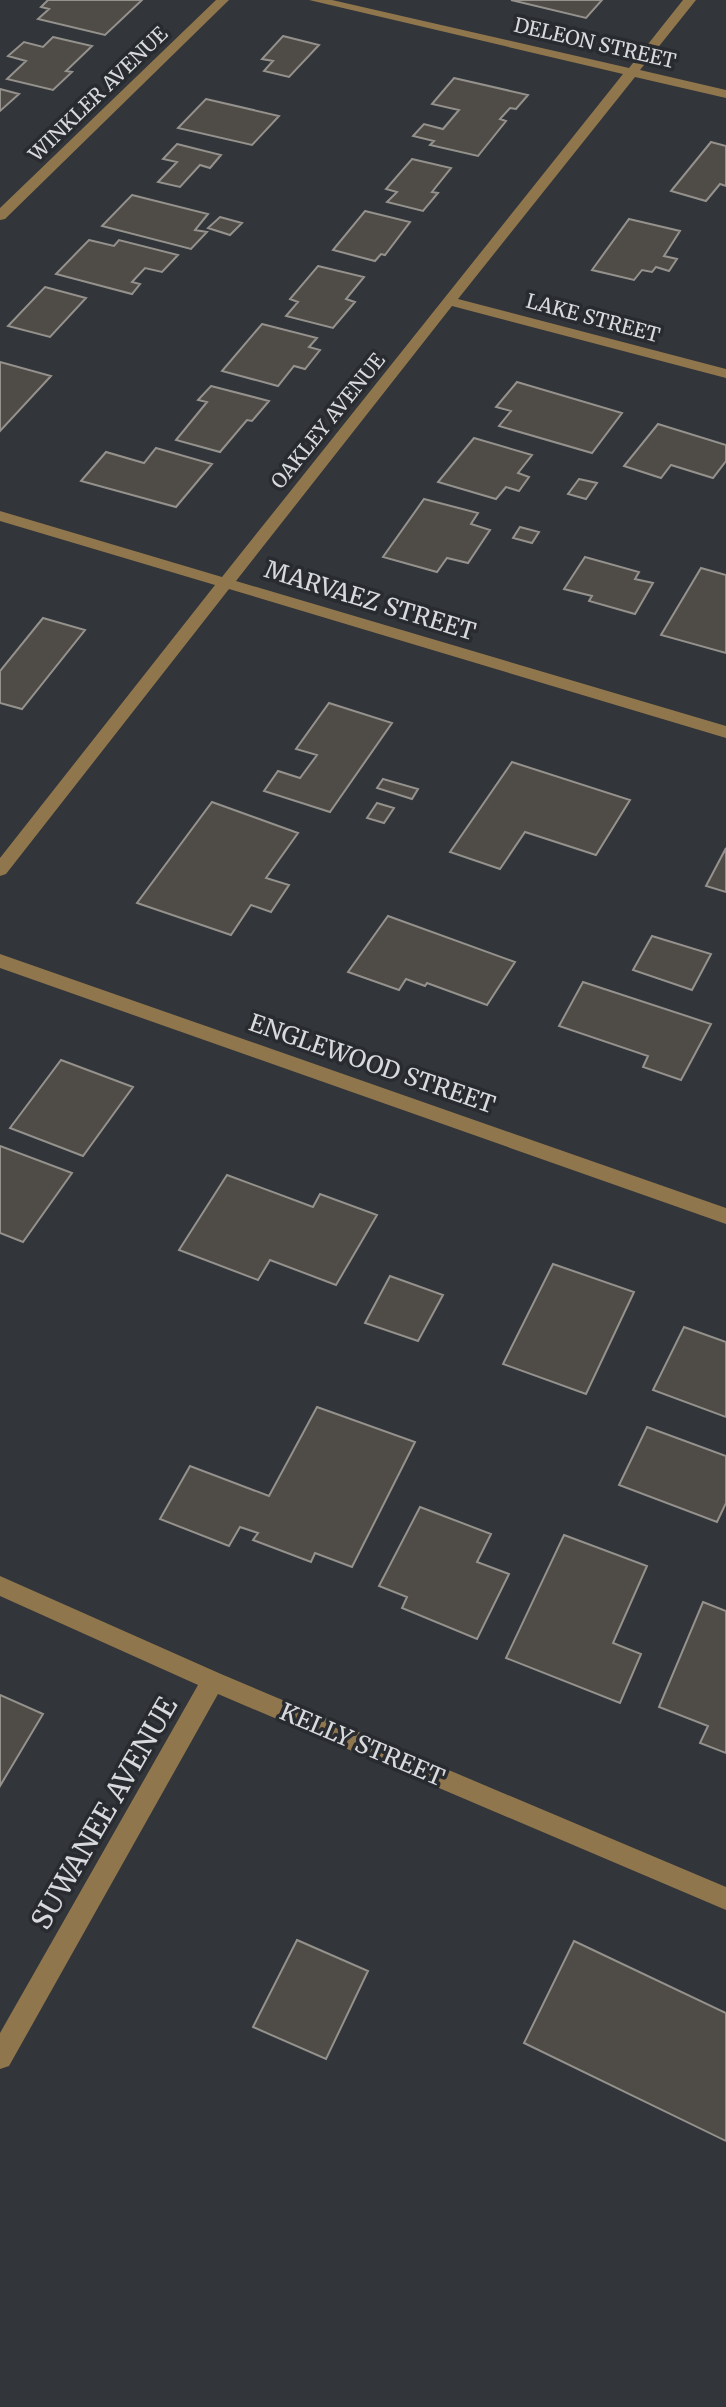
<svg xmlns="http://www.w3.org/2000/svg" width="726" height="2407" font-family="Merriweather,serif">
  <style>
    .building { fill: #4f4c48; stroke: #95928d; stroke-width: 2 }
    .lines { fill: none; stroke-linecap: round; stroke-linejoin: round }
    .minor { fill: #90764d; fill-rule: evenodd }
    .labels { text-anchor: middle; stroke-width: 7; stroke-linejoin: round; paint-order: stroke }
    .far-street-label { font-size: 20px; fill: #d8d9dc; stroke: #282b2f }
    .street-label { font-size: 24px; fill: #d8d9dc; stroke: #282b2f }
    .near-street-label { font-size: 28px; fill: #d8d9dc; stroke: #282b2f }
  </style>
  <rect width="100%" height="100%" fill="#323539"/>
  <path class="building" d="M48,0H142L105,35L38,19L49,9L41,7Z
    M511,0H602L586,18Z
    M283,36L319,45L289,77L264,71L273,61L262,59Z
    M53,37L92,46L66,71L72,72L53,90L7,79L26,61L8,56L24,42L43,47Z
    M454,78L528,95L516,109L510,108L500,119L506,121L478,156L430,145L434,141L413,136L424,124L443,129L459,110L432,104Z
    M0,89L19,94L0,111Z
    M206,99L279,116L252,145L178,128Z
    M711,142L726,146V186L720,184L706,201L671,191Z
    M177,144L221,155L210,168L200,165L180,187L158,182L177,162L163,159Z
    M412,159L451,168L432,192L438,193L423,211L387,202L397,192L386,189Z
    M132,195L208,214L195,230L207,232L191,249L102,226Z
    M365,211L410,222L385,255L381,254L375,261L333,250Z
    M220,217L242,223L230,235L208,228Z
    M629,219L680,231L664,256L677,259L669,271L656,267L652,272L642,270L634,280L592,270Z
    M89,240L114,246L119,240L178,255L162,272L145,268L132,282L140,284L132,294L56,274Z
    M318,266L364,277L346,299L355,302L333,328L286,316L298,302L290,299Z
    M45,287L86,298L50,337L8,326Z
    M262,324L317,338L309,347L320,350L305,369L294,366L278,386L222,371Z
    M0,362L51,376L0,431Z
    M517,382L622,413L592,453L499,426L511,411L496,407Z
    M211,386L269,401L252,421L247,420L220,452L176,440L207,402L198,400Z
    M658,424L726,445V461L713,478L671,465L661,478L624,466Z
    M474,438L532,455L518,473L529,477L519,491L506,487L496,499L438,482Z
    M156,448L212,464L176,507L81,481L106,452L144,463Z
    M579,479L597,483L586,499L568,494Z
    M424,499L478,513L471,524L490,530L468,563L447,558L437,572L383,557Z
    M520,527L539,532L532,543L513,538Z
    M585,557L639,572L635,579L653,583L635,614L589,601L592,596L564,589Z
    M701,568L726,575V653L661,635Z
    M43,618L85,630L22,709L0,703V671Z
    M329,703L392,723L330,812L264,791L278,771L300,778L317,755L296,749Z
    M512,762L630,800L596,855L525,832L500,869L450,852Z
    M383,779L418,789L412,799L377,788Z
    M212,802L298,833L266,878L289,885L271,912L251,905L231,935L137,903Z
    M377,803L394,808L384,823L367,818Z
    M726,848V892L706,886Z
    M388,916L515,962L487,1005L427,983L425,986L406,979L399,990L348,972Z
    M652,936L711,954L692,990L633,970Z
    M583,982L711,1024L681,1080L643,1067L648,1056L559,1026Z
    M61,1060L133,1087L83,1156L10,1128Z
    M0,1146L72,1173L23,1242L0,1233Z
    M227,1175L313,1207L320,1194L377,1215L336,1285L270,1260L258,1280L179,1250Z
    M553,1264L634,1292L586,1394L503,1364Z
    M390,1276L443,1295L418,1341L365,1323Z
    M684,1327L726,1342V1417L653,1390Z
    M317,1407L415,1442L352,1567L315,1553L311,1562L253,1540L258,1533L240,1527L229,1546L160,1519L190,1466L269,1496Z
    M647,1427L726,1456V1503L717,1522L619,1485Z
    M420,1507L491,1534L477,1562L509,1574L477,1639L402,1608L407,1597L379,1586Z
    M564,1535L647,1566L613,1643L641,1654L620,1703L506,1658Z
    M703,1602L726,1611V1753L700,1743L708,1726L659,1707Z
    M0,1695L43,1714L0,1786Z
    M297,1940L368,1971L326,2059L253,2027Z
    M574,1941L726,2013V2141L524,2043Z"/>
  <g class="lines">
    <path class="minor" d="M216,0H229L5,219L0,220V208Z
      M309,0H332L629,68L683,0H696L640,70L726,90V98L635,77L458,299L726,369V378L452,306L236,581L726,726V738L229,589L6,874L0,876V858L215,585L0,521V511L222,577L623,74Z
      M0,954L726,1208V1224L0,968Z
      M0,1576L221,1674L726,1887V1910L218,1694L9,2066L0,2069V2033L198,1685L0,1596Z"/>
  </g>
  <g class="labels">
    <g class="far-street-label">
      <text transform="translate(595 43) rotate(13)" y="7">DELEON STREET</text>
      <text transform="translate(98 94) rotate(-44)" y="7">WINKLER AVENUE</text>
      <text transform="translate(593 318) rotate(15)" y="7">LAKE STREET</text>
      <text transform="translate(328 421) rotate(-51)" y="7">OAKLEY AVENUE</text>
    </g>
    <g class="street-label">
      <text transform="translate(370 601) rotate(17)" y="8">MARVAEZ STREET</text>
      <text transform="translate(372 1064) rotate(19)" y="8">ENGLEWOOD STREET</text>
      <text transform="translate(362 1745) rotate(23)" y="8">KELLY STREET</text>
    </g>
    <g class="near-street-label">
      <text transform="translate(104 1813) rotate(-60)" y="10">SUWANEE AVENUE</text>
    </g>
  </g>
</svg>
